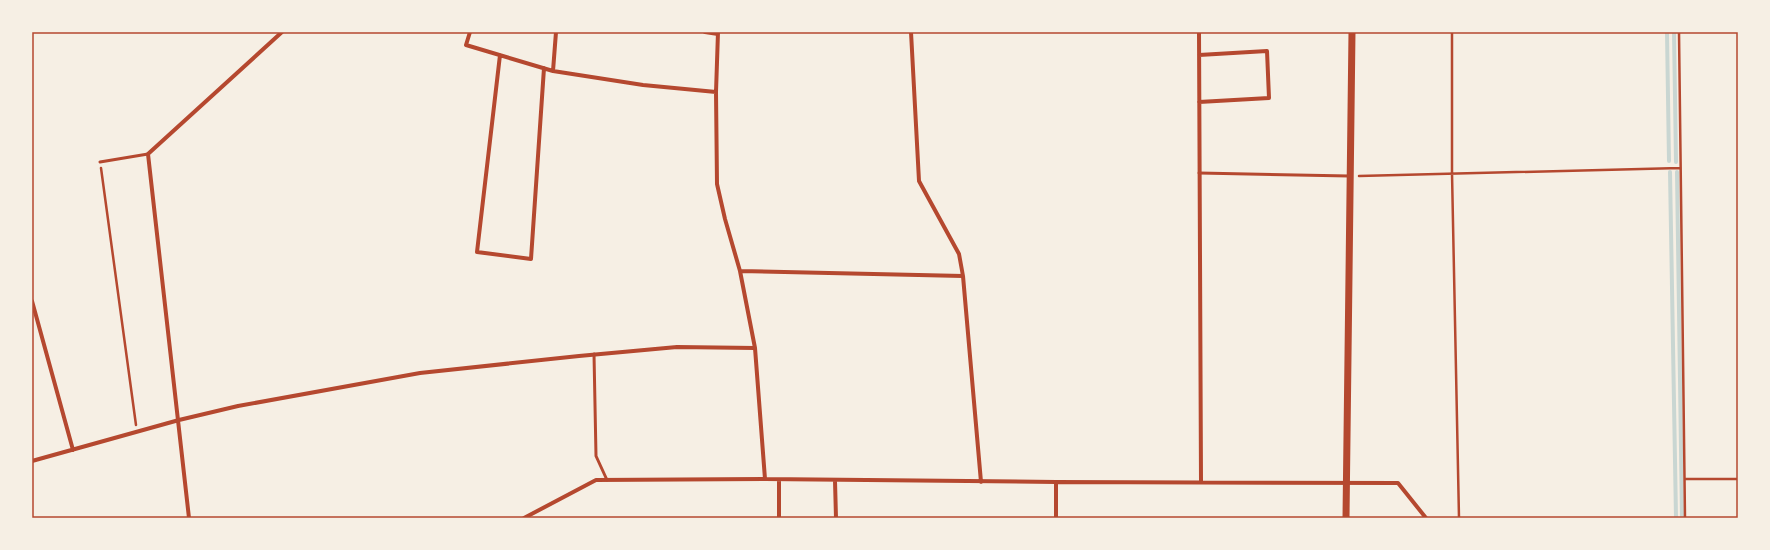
<svg xmlns="http://www.w3.org/2000/svg" width="1770" height="550" font-family="'Noto Sans',sans-serif">
  <style>
    .lines { fill: none; stroke-linecap: round; stroke-linejoin: round }
    .stream { stroke: #c9d6d2; stroke-width: 4 }
    .path { stroke: #b5482f; stroke-width: 2.5 }
    .service { stroke: #b5482f; stroke-width: 3 }
    .minor { stroke: #b5482f; stroke-width: 4 }
    .tertiary { stroke: #b5482f; stroke-width: 7 }
    .neatline { fill: none; stroke: #b5482f; stroke-width: 1.5 }
  </style>
  <rect width="100%" height="100%" fill="#f6efe4"/>
  <g class="lines">
    <path class="stream" d="M1667,32L1669,161
      M1674,32L1676,162
      M1670,172L1676,518
      M1677,172L1682,518"/>
    <path class="path" d="M1452,32V173L1459,518
      M1679,32L1685,518
      M101,168L136,425
      M1359,176L1680,168
      M1685,479H1738"/>
    <path class="service" d="M100,162L148,154
      M1199,173L1349,176
      M594,354L596,456L607,480"/>
    <path class="minor" d="M470,32L466,45L553,71
      M556,32L553,71L643,85L716,92L717,184L725,219L740,271L755,348L765,479
      M705,32L718,34
      M911,32L919,181L959,254L963,276L981,482
      M1199,32L1201,482
      M500,55L477,252L531,259L544,68
      M1199,55L1267,51L1269,98L1199,102
      M716,92L718,32
      M740,271L963,276
      M32,301L73,450
      M32,461L179,420L238,406L420,373L579,356L677,347L755,348
      M779,480V518
      M835,481L836,518
      M1056,482V518
      M189,518L148,154L282,32
      M524,518L596,480L765,479L1056,482L1398,483L1426,518"/>
    <path class="tertiary" d="M1346,518L1352,32"/>
  </g>
  <rect width="1770" height="550" fill="none" stroke="#f6efe4" stroke-width="66"/>
  <rect x="33" y="33" width="1704" height="484" class="neatline"/>
</svg>
